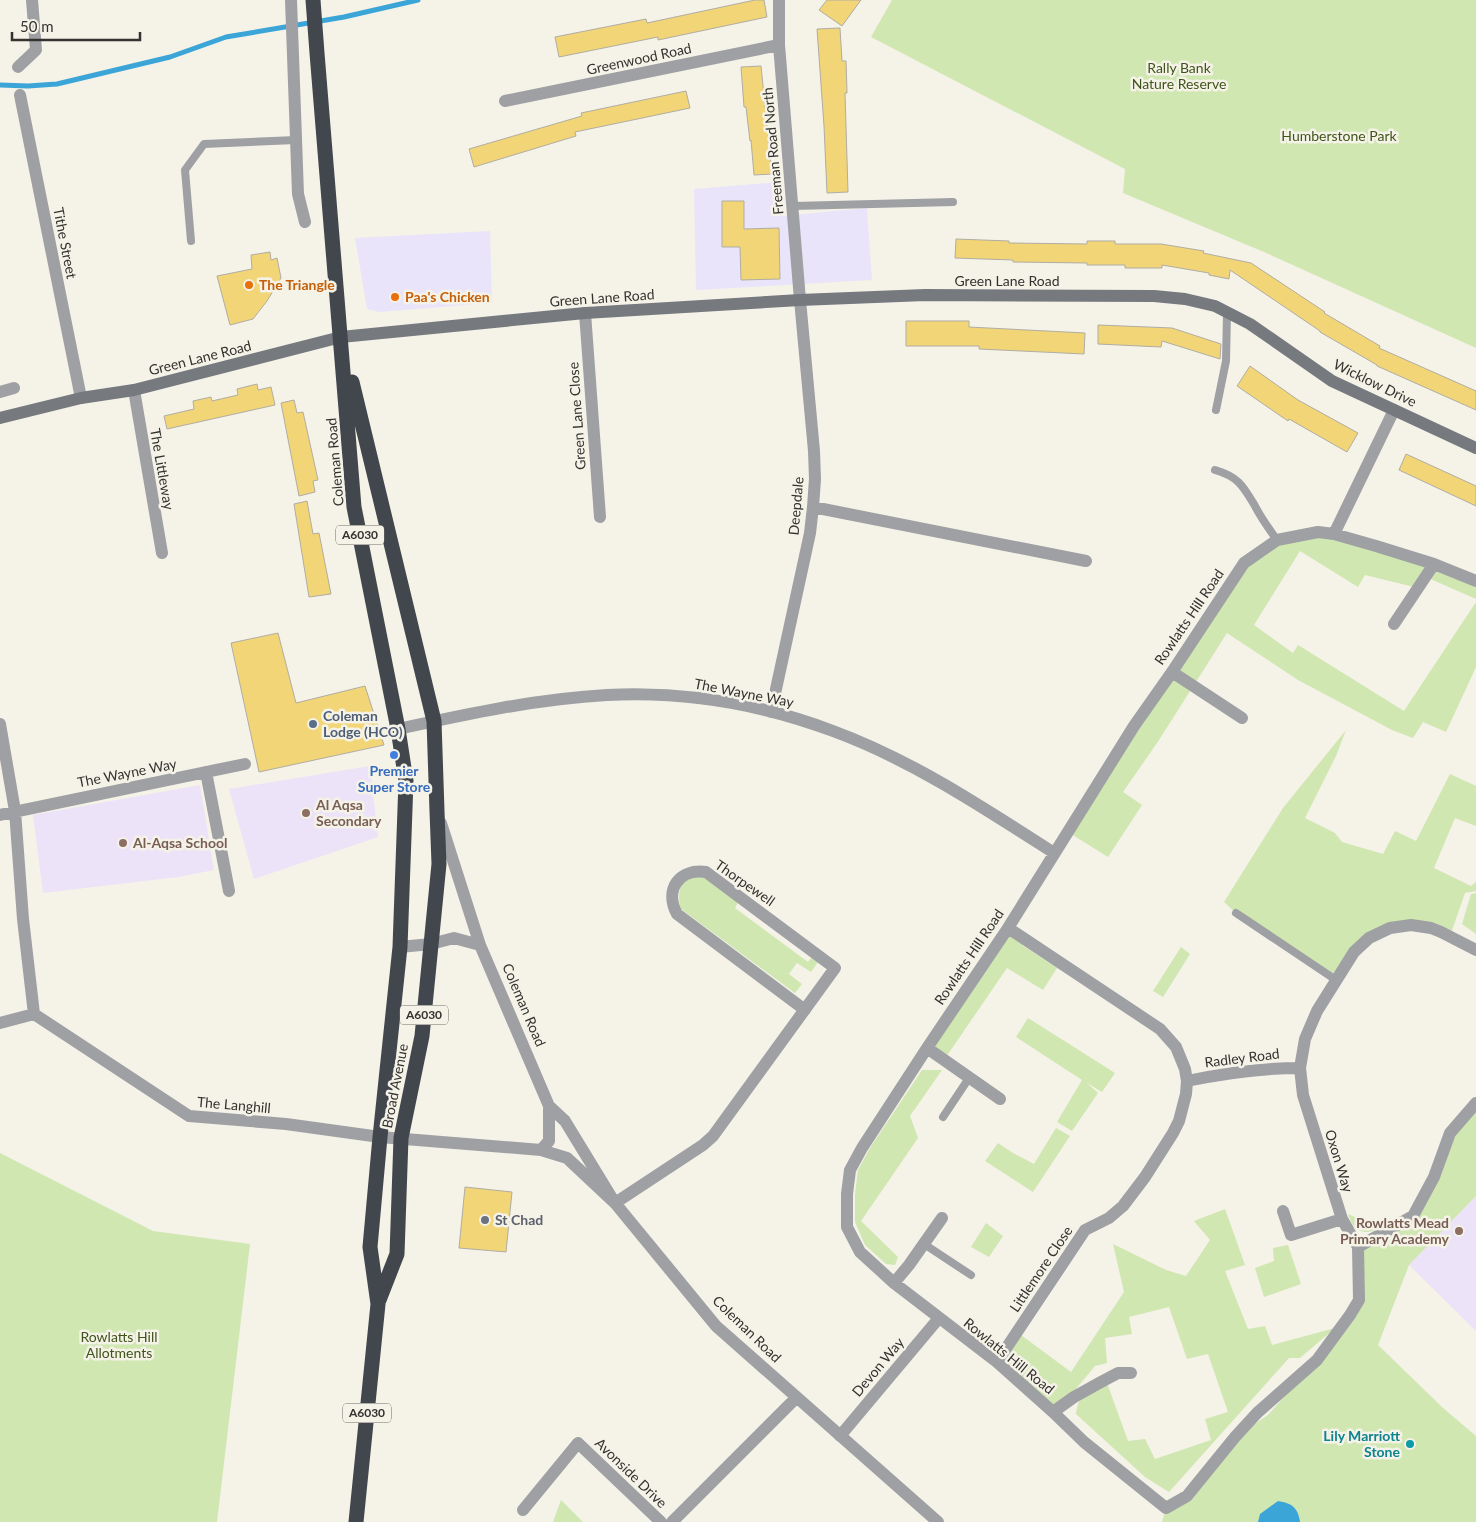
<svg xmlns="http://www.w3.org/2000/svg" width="1476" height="1522" font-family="Lato,sans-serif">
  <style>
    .commercial { fill: #e9e4fa }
    .education { fill: #ece3f8 }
    .green { fill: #d0e7b2 }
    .water { fill: #3ca5d7 }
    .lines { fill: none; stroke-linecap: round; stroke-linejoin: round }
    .stream { stroke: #3ca5d7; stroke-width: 5 }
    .building { fill: #f2d577; stroke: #b0ada3 }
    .lane { stroke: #9ea0a4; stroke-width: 8 }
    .street { stroke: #9ea0a4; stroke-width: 12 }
    .secondary { stroke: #767a7f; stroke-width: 12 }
    .highway { stroke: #42474e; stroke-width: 15 }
    .food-dot { fill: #e8710a; stroke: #f5f2e8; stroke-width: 2 }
    .service-dot { fill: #5c6f8a; stroke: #f5f2e8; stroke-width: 2 }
    .shop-dot { fill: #3f7fe0; stroke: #f5f2e8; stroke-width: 2 }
    .education-dot { fill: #8d6e63; stroke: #f5f2e8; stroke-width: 2 }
    .worship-dot { fill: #6b7280; stroke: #f5f2e8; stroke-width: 2 }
    .culture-dot { fill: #0f9aa8; stroke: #f5f2e8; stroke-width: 2 }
    .labels { text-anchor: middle; stroke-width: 5; stroke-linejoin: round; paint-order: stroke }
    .shield { fill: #f5f2e8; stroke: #6d6c66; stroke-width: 1 }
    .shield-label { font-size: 12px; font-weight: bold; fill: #33322e }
    .street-label { font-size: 14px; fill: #33322e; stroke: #f5f2e8 }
    .park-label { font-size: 14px; fill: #3e5418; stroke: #f5f2e8 }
    .food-label { font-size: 14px; font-weight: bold; fill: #c56008; stroke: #f5f2e8; text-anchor: start }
    .service-label { font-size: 14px; font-weight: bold; fill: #4e5e75; stroke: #f5f2e8; text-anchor: start }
    .shop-label { font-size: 14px; font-weight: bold; fill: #366cbe; stroke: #f5f2e8 }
    .education-label { font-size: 14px; font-weight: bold; fill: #785e54; stroke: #f5f2e8; text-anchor: start }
    .worship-label { font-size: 14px; font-weight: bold; fill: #5b616d; stroke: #f5f2e8; text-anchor: start }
    .culture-label { font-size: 14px; font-weight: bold; fill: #0d838f; stroke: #f5f2e8; text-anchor: end }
  </style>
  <rect width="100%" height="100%" fill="#f5f2e8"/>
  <path class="commercial" d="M780,182L782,216L867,208L872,280L696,290L694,189Z
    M490,231L492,303L379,312L367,309L355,238Z"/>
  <path class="education" d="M370,766L378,837L254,879L229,789Z
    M200,785L214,870L178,877L43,893L33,815Z
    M1476,1196V1331L1409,1265Z"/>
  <path class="green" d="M892,0H1476V348L1264,252L1123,193L1125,169L871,37Z
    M1318,532L1476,581V599L1426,577L1418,588L1365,575L1358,587L1300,551L1254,625L1293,653L1298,645L1404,711L1476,602V667L1446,732L1423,722L1413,738L1392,730L1298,680L1227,633L1159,740L1123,792L1142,805L1108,857L1068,832L1244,563L1277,540Z
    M1346,730L1336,756L1305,818L1335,833L1342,842L1383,854L1395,831L1416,841L1450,774L1476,786V826L1455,818L1434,868L1471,886L1476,882V891L1465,893L1450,936L1431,928L1379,932L1336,980L1236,913L1224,902L1283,808Z
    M705,877L738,902L735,908L808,962L812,957L818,962L811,972L797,963L789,974L802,984L795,993L681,909C677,898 678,881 692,878C696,877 701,877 705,877Z
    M1476,893V934L1462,924L1471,894Z
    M1008,928L1026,940L1022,945L1057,968L1043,990L1007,968L944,1060L927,1048Z
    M1181,947L1190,954L1163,997L1153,991Z
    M1028,1018L1115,1073L1102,1092L1087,1083L1098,1093L1072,1131L1057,1122L1082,1080L1016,1037Z
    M922,1070H942L910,1116L918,1138L861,1221L898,1257L895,1265L886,1264L865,1245L855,1222V1194L858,1170L870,1148Z
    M1476,1103V1196L1409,1265L1378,1345L1442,1407L1476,1436V1522H1162L1166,1508L1187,1496L1235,1437L1268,1415L1317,1360L1359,1300L1358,1247L1413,1216L1450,1133Z
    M1056,1128L1070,1136L1033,1192L985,1161L998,1143L1013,1153L1034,1164Z
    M0,1153L153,1231L250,1244L217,1522H0Z
    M1225,1209L1245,1265L1225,1271L1248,1329L1265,1326L1272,1345L1335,1328L1300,1358H1289L1169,1492L1145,1477L1076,1414C1079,1392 1088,1391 1107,1383L1128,1441L1145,1439L1155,1459L1211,1440L1205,1419L1228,1412L1208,1354L1187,1359L1169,1307L1129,1317L1132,1334L1105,1338L1107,1363L1095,1366L1070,1396L1053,1412L999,1364L1017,1332L1071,1372L1124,1292L1113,1244L1166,1270L1186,1276L1210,1240L1194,1221Z
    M1348,1214L1378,1227C1371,1234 1359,1234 1353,1225C1351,1222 1349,1217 1348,1214Z
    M986,1223L1003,1236L989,1257L971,1247Z
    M1288,1245L1301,1284L1264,1297L1255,1268L1274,1261L1273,1248Z
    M561,1500L583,1522H553Z"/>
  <path class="water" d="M1278,1501C1292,1503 1298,1508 1300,1522H1258L1260,1514Z"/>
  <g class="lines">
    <path class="stream" d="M0,85L28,86L57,84L170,57L226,37L344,17L418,0"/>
  </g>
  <path class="building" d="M755,0H764L767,17L658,40V37L559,57L555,37L646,19L647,23Z
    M827,0H861L842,26L819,10Z
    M840,28L842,61H846L847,93H845L848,192L827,193L824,126L817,29Z
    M761,66L772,174L754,175L751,140L750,141L746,107H744L741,67Z
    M686,91L690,108L575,132L576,136L474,167L469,149L582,116L581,113Z
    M722,201H744V229L779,228L780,279L741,280L740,247H722Z
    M956,239L1009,241V243L1087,244V241H1115V244H1161L1204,251L1203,253L1251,263L1325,312L1324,313L1380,346L1379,348L1476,391V410L1377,366V365L1320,332V331L1230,270L1229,279L1209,275V273L1162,265V268H1125V265H1087V263L1013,262V260L955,258Z
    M270,252L271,260L277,258L281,278L267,301L253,319L230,325L217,276L252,269L251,255Z
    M906,321H969V327L1085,333L1084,354L979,349V346H906Z
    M1098,325L1172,328L1221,344L1220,359L1162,341L1161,347L1098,344Z
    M1250,366L1298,400L1358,433L1347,452L1289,419L1288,421L1237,386Z
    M257,384L258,390L271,387L275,405L167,429L164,416L194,409L193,401L211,397L212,401L238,395L237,389Z
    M294,400L297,413L303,412L318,480L313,481L315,492L299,496L281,403Z
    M1406,454L1476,486V506L1399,470Z
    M307,501L313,534L319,533L331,594L309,597L294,504Z
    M278,633L296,703L365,686L384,745L259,772L231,643Z
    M465,1187L512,1192L506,1252L459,1248Z"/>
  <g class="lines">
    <path class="lane" d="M793,206L953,202
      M191,241L185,170L204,144L296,140
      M1216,410L1226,361L1227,313
      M1215,470C1239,477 1243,486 1255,506C1261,518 1269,529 1277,540
      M1236,913L1336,980
      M943,1117L969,1078
      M924,1244L971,1275"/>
    <path class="street" d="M291,0L298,194L305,222
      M18,67L36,50L32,0
      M20,95L81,398
      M505,101L779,45
      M585,313L600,517
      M134,390L162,553
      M0,392L14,388
      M813,507L1086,561
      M1334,534L1394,410
      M1476,581L1434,564L1376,546L1334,534L1318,532L1277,540L1244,563L1172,672L1134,726L1008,928L927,1048L862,1148L850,1170L847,1194V1227L860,1252L894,1283L997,1362L1053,1412L1084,1442L1166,1508L1187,1496L1235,1437L1257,1413L1317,1360L1350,1315L1359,1300L1358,1247L1342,1219L1303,1095L1300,1068L1305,1039L1317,1011L1354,952L1369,938L1390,928L1411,925L1431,928L1441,932L1476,950
      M1394,624L1434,564
      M1172,672L1242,718
      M771,712L810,533L813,507L815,479L814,451L800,300L779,45V0
      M0,724L15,811L23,919L34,1014L189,1116L286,1124L380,1137L541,1150L567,1158L615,1203
      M398,729C467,714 536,699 607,695C683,691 761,704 833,731C912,760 984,808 1054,853
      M206,772L229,891
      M0,815L245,764
      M441,823L480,945L549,1106L565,1121L615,1203L716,1326L938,1522
      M400,947L431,944L454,938L480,945
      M0,1023L34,1014
      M927,1048L1000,1099
      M1187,1081C1225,1073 1262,1068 1300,1068
      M541,1150L549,1141V1106
      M615,1203L703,1145L713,1136L835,968L706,872C679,868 664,890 677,914L805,1010
      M1283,1211L1291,1235L1342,1219
      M1358,1247L1413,1216L1434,1177L1450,1133L1476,1103
      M894,1283L909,1265L942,1218
      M997,1362L1085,1230L1109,1218L1123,1206L1145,1177L1173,1133L1179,1121L1186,1094L1187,1081L1185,1069L1176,1047L1160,1029L1008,928
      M1053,1412L1074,1397L1101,1382L1118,1373H1131
      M840,1436L939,1318
      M523,1510L578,1443L661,1522
      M672,1522L796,1398"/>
    <path class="secondary" d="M0,418L81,398L134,390L341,337L585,313L800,300L925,295L1154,296L1185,299L1215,306L1250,324L1332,381L1476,448"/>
    <path class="highway" d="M313,0L317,53L354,507L398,729L406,781L400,947L380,1137L370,1247L378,1304L356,1522
      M352,382L434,721L437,811L439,864L422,1036L401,1138L397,1254L379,1300"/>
  </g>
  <g class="food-dot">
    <circle cx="249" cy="285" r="5"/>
    <circle cx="395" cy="297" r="5"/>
  </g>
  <circle class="service-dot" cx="313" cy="724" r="5"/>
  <circle class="shop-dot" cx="394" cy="755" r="5"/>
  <g class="education-dot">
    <circle cx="306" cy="813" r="5"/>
    <circle cx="123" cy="843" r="5"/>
    <circle cx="1459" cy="1231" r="5"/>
  </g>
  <circle class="worship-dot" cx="485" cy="1220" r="5"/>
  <circle class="culture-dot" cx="1410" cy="1444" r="5"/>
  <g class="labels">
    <g class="shield">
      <rect x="336" y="525.5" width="48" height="19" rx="4"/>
      <rect x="400" y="1005.5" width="48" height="19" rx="4"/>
      <rect x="343" y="1403.5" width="48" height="19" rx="4"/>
    </g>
    <g class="shield-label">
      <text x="360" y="539">A6030</text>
      <text x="424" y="1019">A6030</text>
      <text x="367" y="1417">A6030</text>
    </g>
    <g class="street-label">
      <text transform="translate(639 59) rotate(-12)" y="5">Greenwood Road</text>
      <text transform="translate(773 151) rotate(-95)" y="5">Freeman Road North</text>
      <text transform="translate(65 243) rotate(79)" y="5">Tithe Street</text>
      <text x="1007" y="286">Green Lane Road</text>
      <text transform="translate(602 298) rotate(-4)" y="5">Green Lane Road</text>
      <text transform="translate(200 358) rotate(-14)" y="5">Green Lane Road</text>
      <text transform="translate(1375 383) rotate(26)" y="5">Wicklow Drive</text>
      <text transform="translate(577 416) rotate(-94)" y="5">Green Lane Close</text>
      <text transform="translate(335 462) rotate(-95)" y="5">Coleman Road</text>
      <text transform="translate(162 469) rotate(80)" y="5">The Littleway</text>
      <text transform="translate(796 506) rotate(-85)" y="5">Deepdale</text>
      <text transform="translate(1189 617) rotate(-56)" y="5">Rowlatts Hill Road</text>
      <text transform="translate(744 693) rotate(11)" y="5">The Wayne Way</text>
      <text transform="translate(127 773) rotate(-11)" y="5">The Wayne Way</text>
      <text transform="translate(745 883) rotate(35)" y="5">Thorpewell</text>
      <text transform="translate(969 957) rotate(-56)" y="5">Rowlatts Hill Road</text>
      <text transform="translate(524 1005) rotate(67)" y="5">Coleman Road</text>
      <text transform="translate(1242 1058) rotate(-7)" y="5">Radley Road</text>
      <text transform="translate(395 1086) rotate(-79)" y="5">Broad Avenue</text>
      <text transform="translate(234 1105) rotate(5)" y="5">The Langhill</text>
      <text transform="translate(1339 1161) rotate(73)" y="5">Oxon Way</text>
      <text transform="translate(1041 1269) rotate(-56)" y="5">Littlemore Close</text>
      <text transform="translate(747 1329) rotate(44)" y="5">Coleman Road</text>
      <text transform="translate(1009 1356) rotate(39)" y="5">Rowlatts Hill Road</text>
      <text transform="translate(878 1367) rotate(-50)" y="5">Devon Way</text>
      <text transform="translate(631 1473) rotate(44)" y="5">Avonside Drive</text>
    </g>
    <g class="park-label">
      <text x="1179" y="73">Rally Bank<tspan x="1179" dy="16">Nature Reserve</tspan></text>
      <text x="1339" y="141">Humberstone Park</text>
      <text x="119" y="1342">Rowlatts Hill<tspan x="119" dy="16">Allotments</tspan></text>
    </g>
    <g class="food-label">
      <text x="259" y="290">The Triangle</text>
      <text x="405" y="302">Paa's Chicken</text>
    </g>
    <g class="service-label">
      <text x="323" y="721">Coleman<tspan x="323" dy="16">Lodge (HCO)</tspan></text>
    </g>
    <g class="shop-label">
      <text x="394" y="776">Premier<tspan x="394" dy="16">Super Store</tspan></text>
    </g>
    <g class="education-label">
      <text x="316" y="810">Al Aqsa<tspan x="316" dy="16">Secondary</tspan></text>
      <text x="133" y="848">Al-Aqsa School</text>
      <text x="1449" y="1228" text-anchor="end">Rowlatts Mead<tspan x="1449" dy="16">Primary Academy</tspan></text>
    </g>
    <g class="worship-label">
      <text x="495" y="1225">St Chad</text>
    </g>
    <g class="culture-label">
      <text x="1400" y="1441">Lily Marriott<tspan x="1400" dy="16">Stone</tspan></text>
    </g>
  </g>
  <path d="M12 32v8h128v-8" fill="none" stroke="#33322e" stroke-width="2.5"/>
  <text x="20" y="32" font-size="15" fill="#33322e" stroke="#f5f2e8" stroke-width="4" paint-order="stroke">50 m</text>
</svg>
